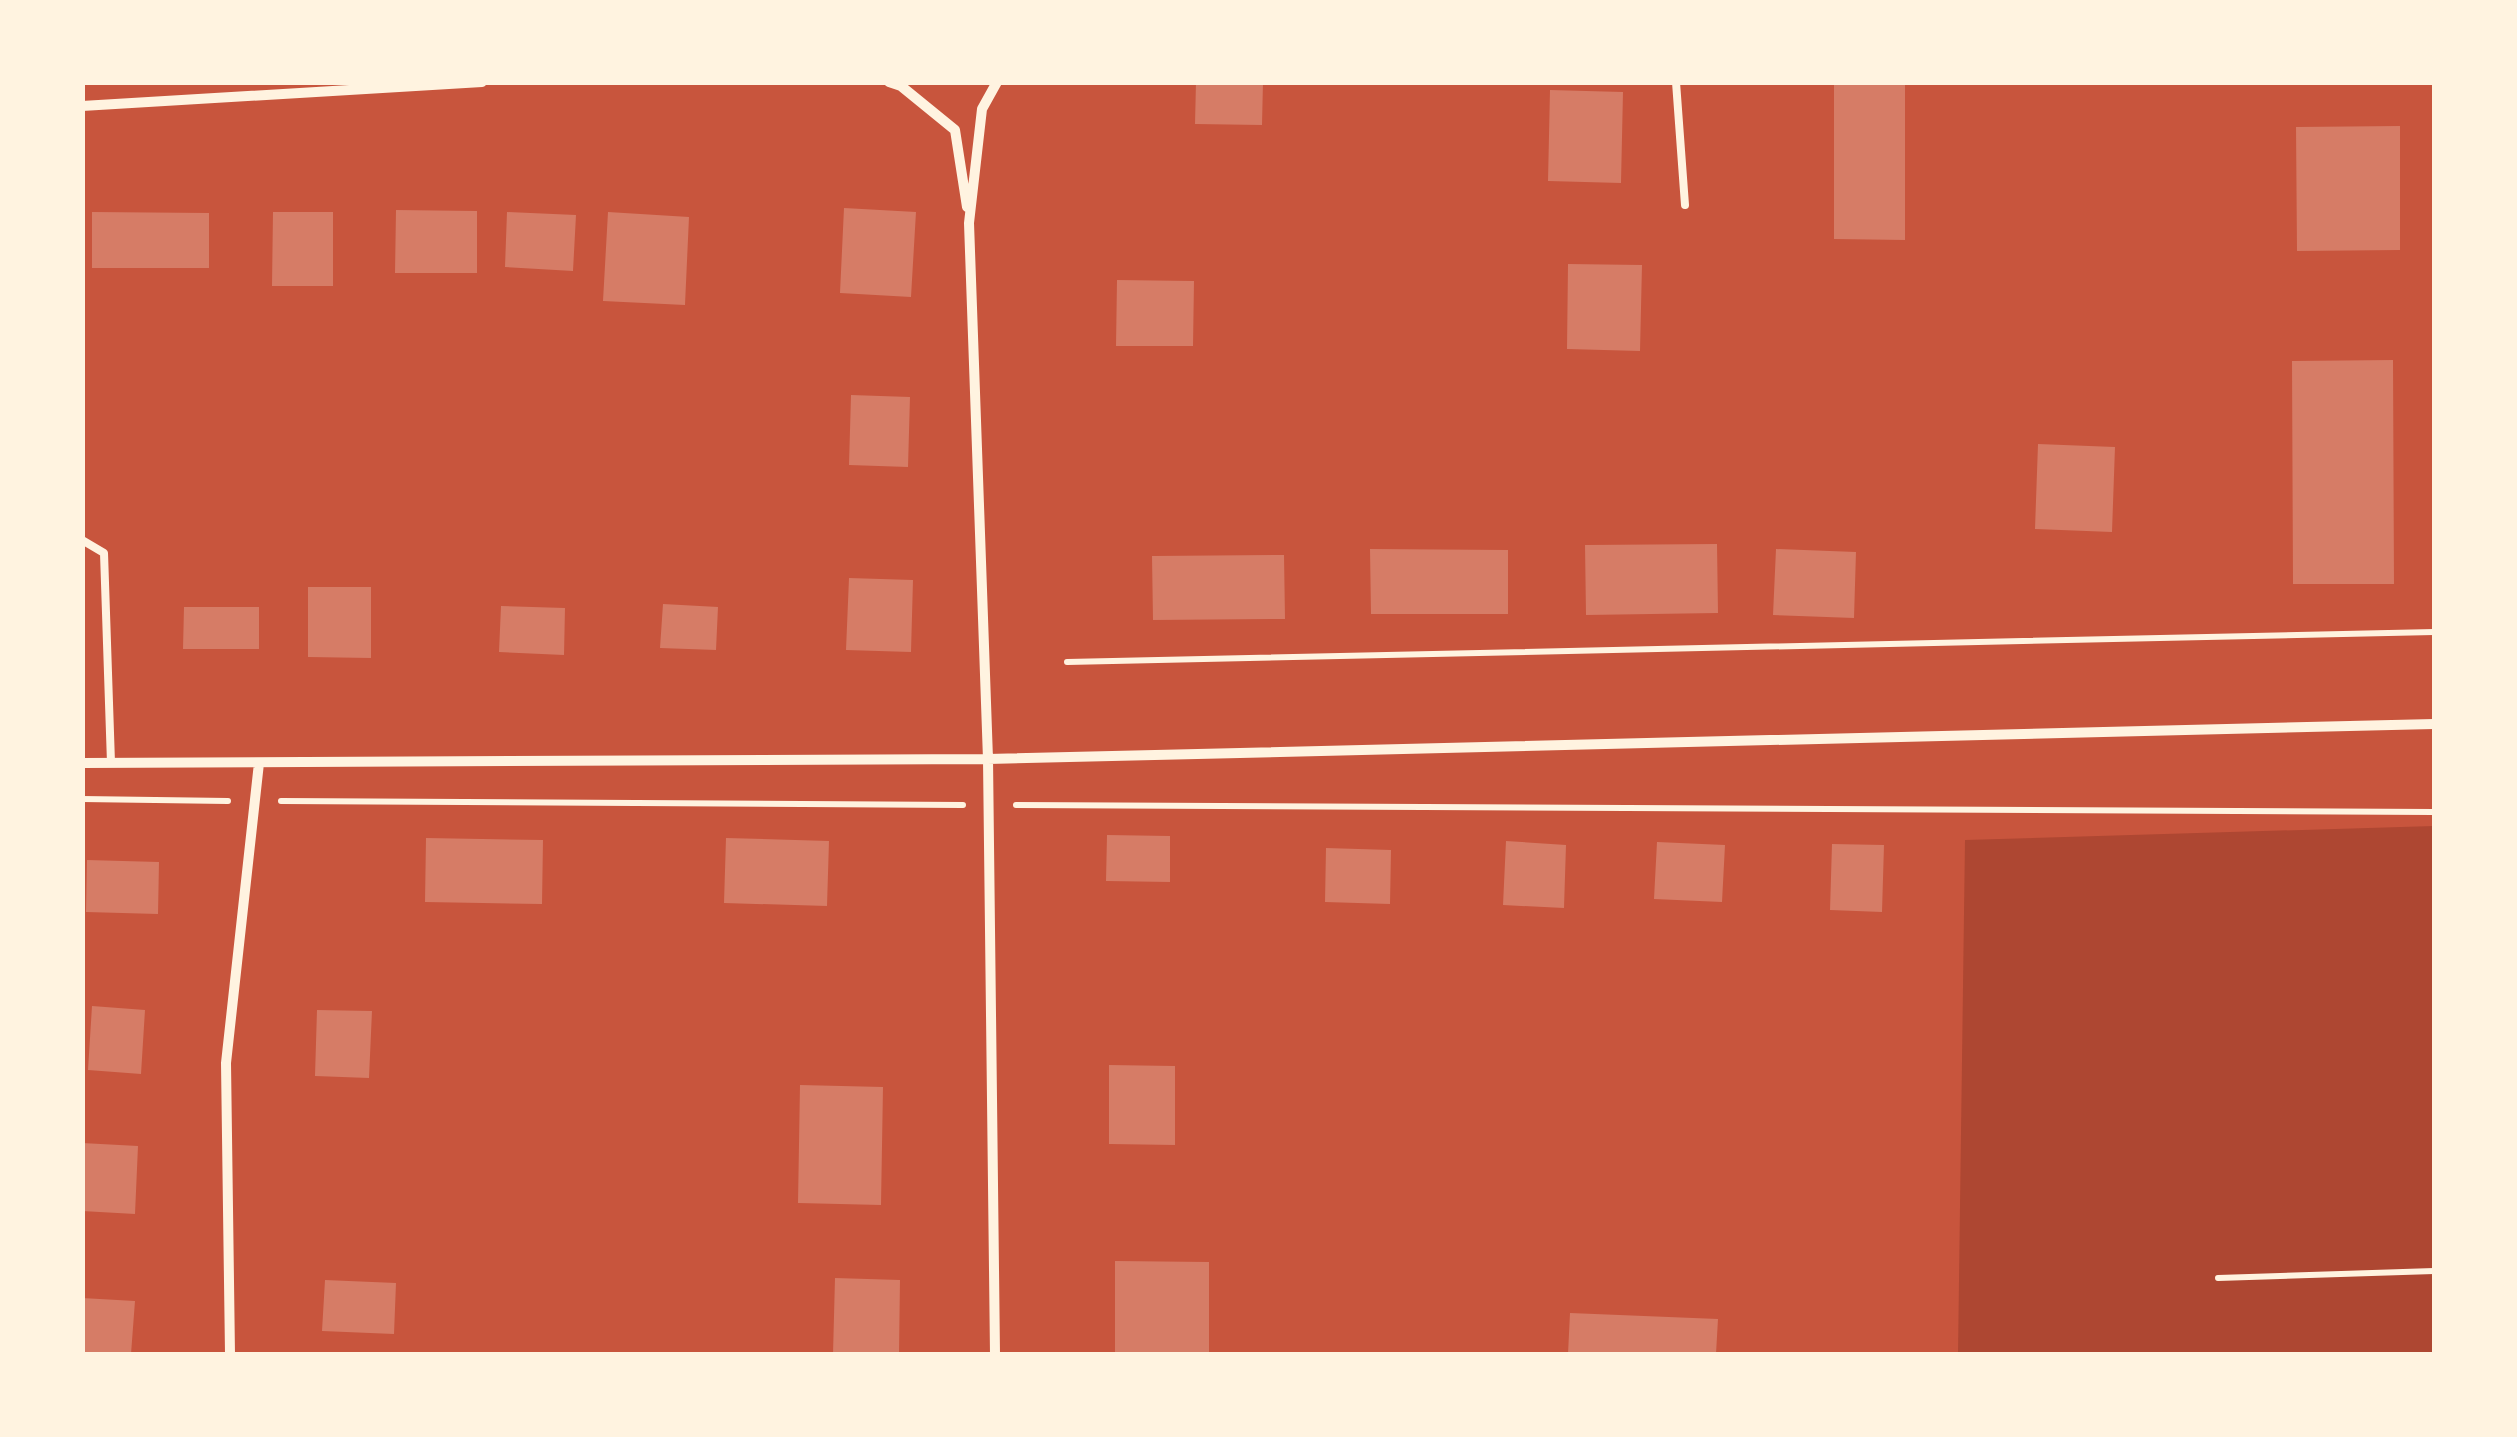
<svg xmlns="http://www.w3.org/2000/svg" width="2517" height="1437" font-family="Commissioner,sans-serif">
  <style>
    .green { fill: #ae4732 }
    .building { fill: #d67c66 }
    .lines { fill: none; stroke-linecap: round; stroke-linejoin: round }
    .path { stroke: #fff3e0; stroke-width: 6 }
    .service { stroke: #fff3e0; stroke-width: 8 }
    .minor { stroke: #fff3e0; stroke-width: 10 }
  </style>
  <rect width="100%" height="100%" fill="#c8553d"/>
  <path class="green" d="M2434,826V1354H1958L1965,840Z"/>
  <path class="building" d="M1196,82H1263L1262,125L1195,124Z
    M1834,82H1905V240L1834,239Z
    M1550,90L1623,92L1621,183L1548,181Z
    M2400,126V250L2297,251L2296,127Z
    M844,208L916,212L911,297L840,293Z
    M396,210L477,211V273H395Z
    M92,212L209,213V268H92Z
    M273,212H333V286H272Z
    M507,212L576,215L573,271L505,267Z
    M608,212L689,217L685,305L603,301Z
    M1568,264L1642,265L1640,351L1567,349Z
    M1117,280L1194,281L1193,346H1116Z
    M2393,360L2394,584H2293L2292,361Z
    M851,395L910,397L908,467L849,465Z
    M2038,444L2115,447L2112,532L2035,529Z
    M1717,544L1718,613L1586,615L1585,545Z
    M1370,549L1508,550V614H1371Z
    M1776,549L1856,552L1854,618L1773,615Z
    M1284,555L1285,619L1153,620L1152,556Z
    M849,578L913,580L911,652L846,650Z
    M308,587H371V658L308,657Z
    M663,604L718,607L716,650L660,648Z
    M501,606L565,608L564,655L499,652Z
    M184,607H259V649H183Z
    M1107,835L1170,836V882L1106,881Z
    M426,838L543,840L542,904L425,902Z
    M726,838L829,841L827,906L724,903Z
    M1506,841L1566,845L1564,908L1503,905Z
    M1657,842L1725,845L1722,902L1654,899Z
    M1832,844L1884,845L1882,912L1830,910Z
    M1326,848L1391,850L1390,904L1325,902Z
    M87,860L159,862L158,914L86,912Z
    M92,1006L145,1010L141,1074L88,1070Z
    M317,1010L372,1011L369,1078L315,1076Z
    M1109,1065L1175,1066V1145L1109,1144Z
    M800,1085L883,1087L881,1205L798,1203Z
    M82,1143L138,1146L135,1214L82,1211Z
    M1115,1261L1209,1262V1354H1115Z
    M835,1278L900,1280L899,1354H833Z
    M325,1280L396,1283L394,1334L322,1331Z
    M82,1298L135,1301L131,1354H82Z
    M1570,1313L1718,1319L1716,1354H1568Z"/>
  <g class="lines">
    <path class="path" d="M1067,662L2434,632
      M82,799L228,801
      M281,801L963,805
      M1016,805L2434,812
      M2218,1278L2434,1271"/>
    <path class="service" d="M1676,82L1685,205
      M82,540L104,553L111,763"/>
    <path class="minor" d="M889,82L901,86L955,130L967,207
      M82,106L482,82
      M82,763L988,759L2434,724
      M230,1354L226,1063L259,763
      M995,1354L988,759L969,223L982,109L997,82"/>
  </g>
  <rect width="2517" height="1437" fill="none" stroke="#fff3e0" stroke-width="170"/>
</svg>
